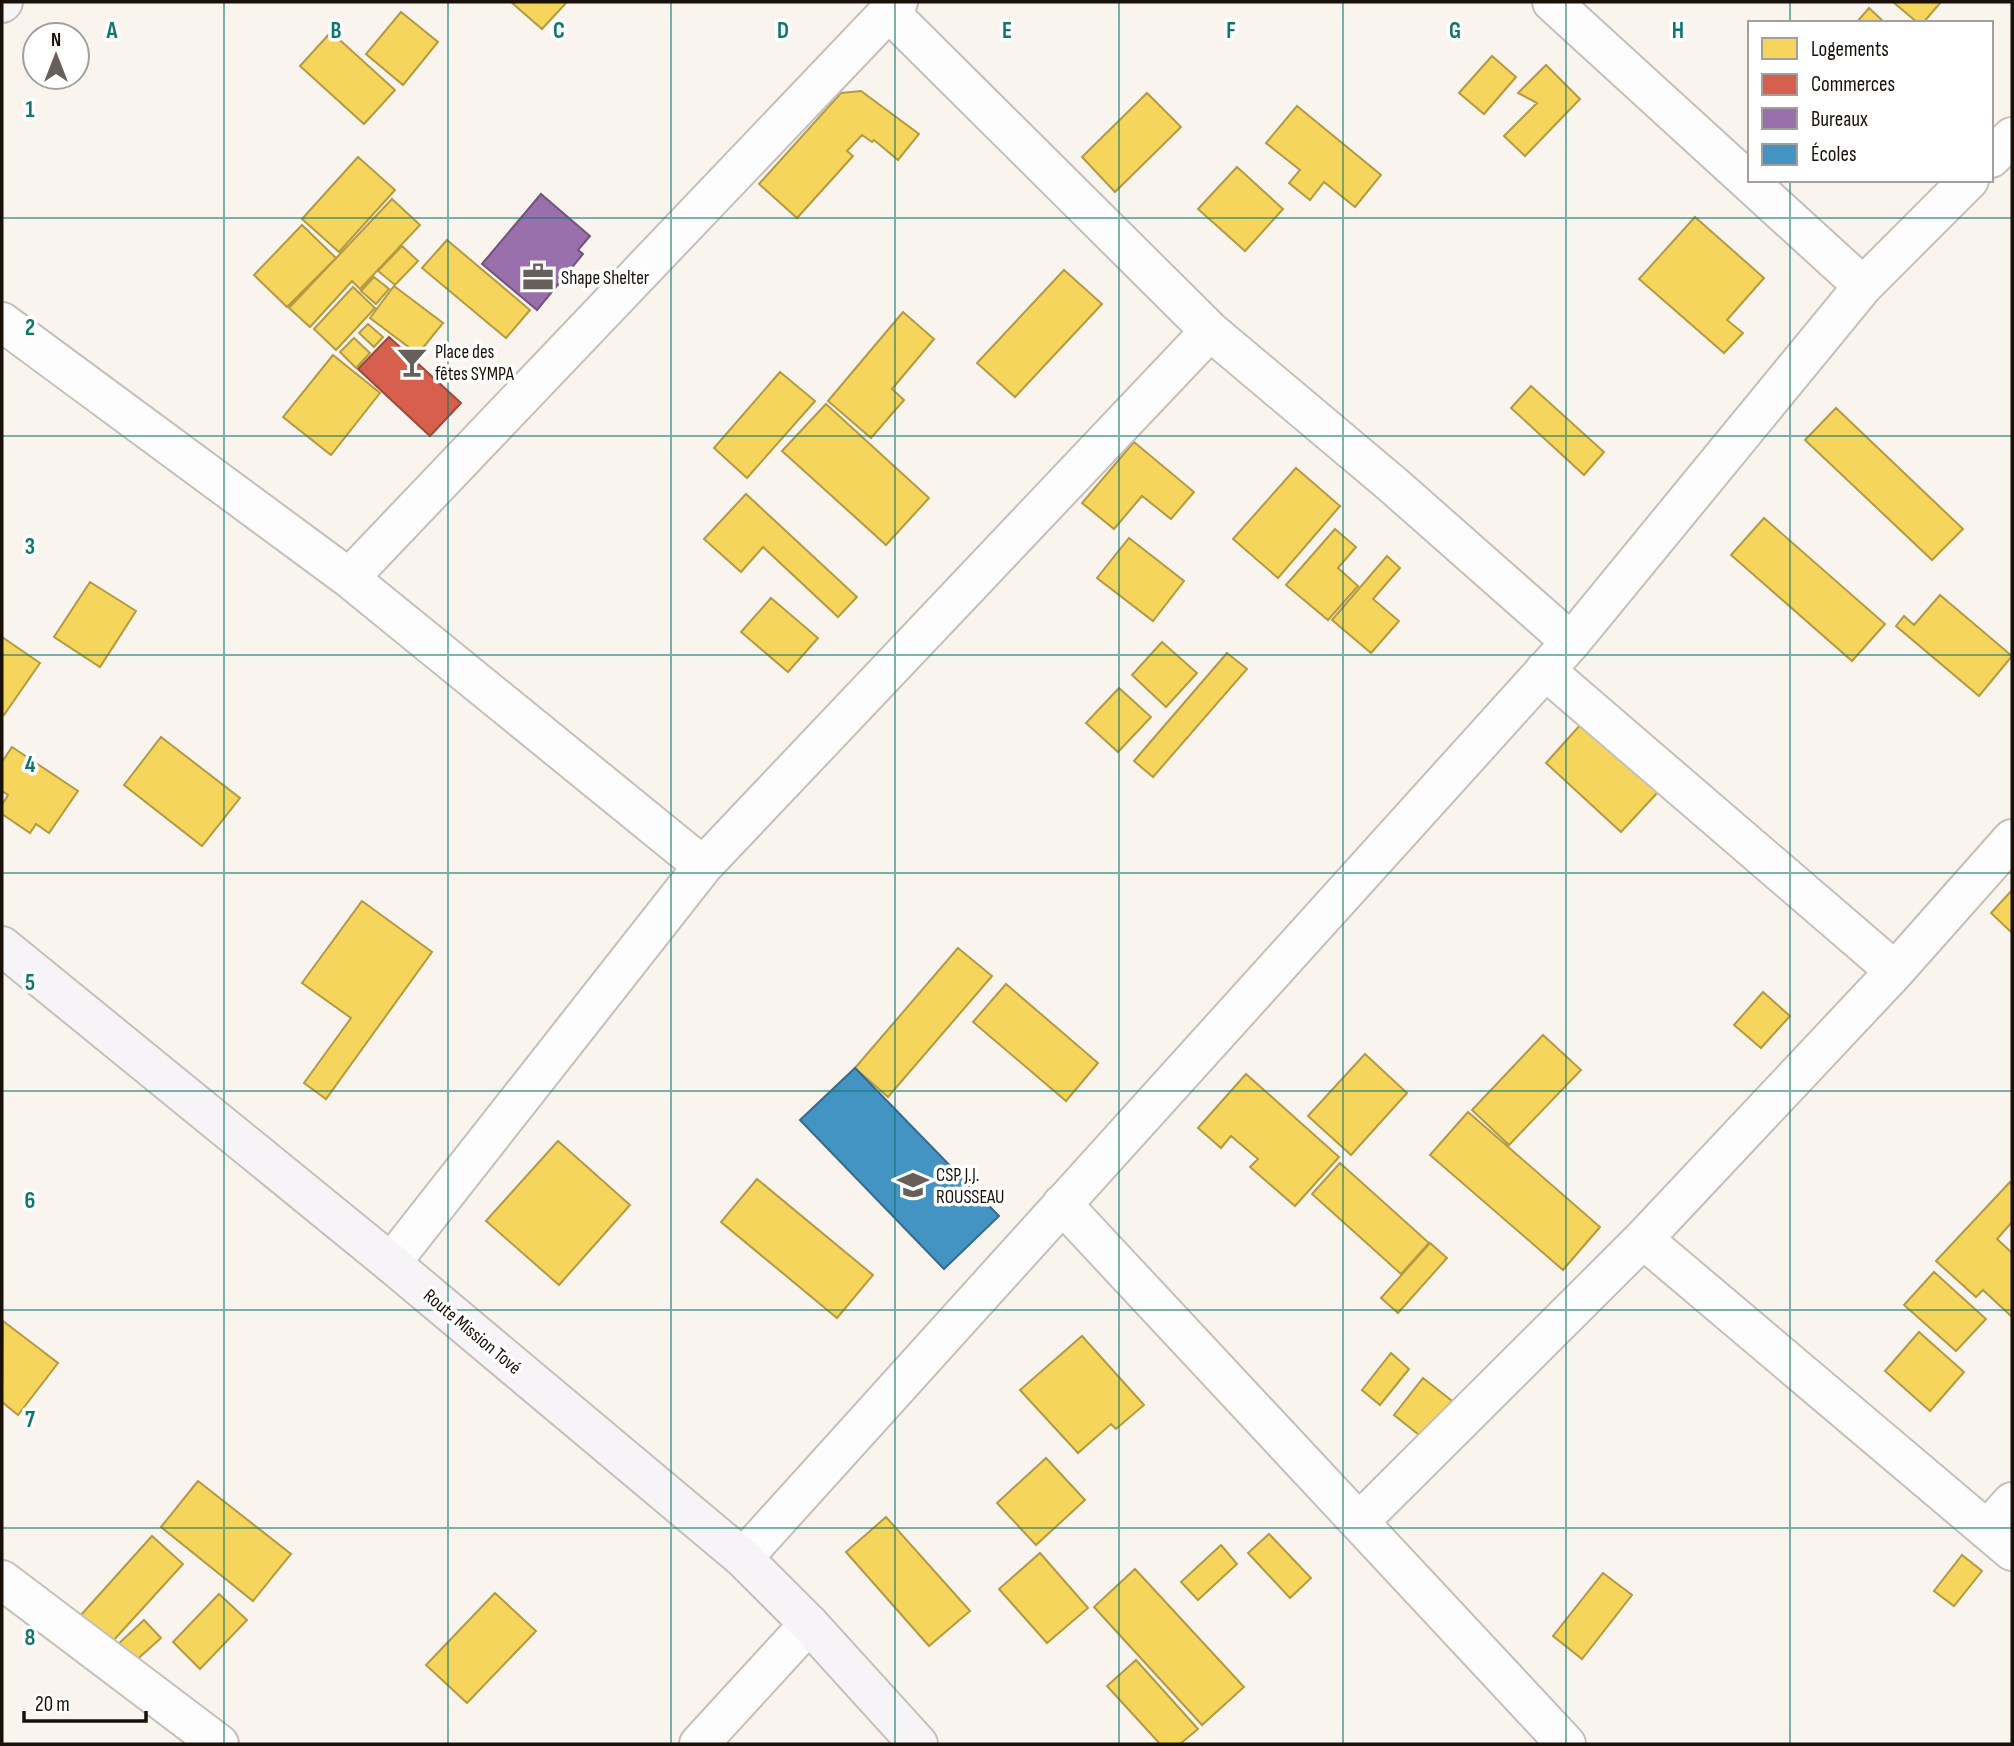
<svg xmlns="http://www.w3.org/2000/svg" width="2014" height="1746" font-family="'Sofia Sans Condensed',sans-serif">
  <style>
    .homes { fill: #f6d55c; stroke: #b39a43; stroke-width: 2 }
    .shops { fill: #d6604d; stroke: #9d4839; stroke-width: 2 }
    .offices { fill: #9970ab; stroke: #72537a; stroke-width: 2 }
    .schools { fill: #4393c3; stroke: #366c8b; stroke-width: 2 }
    .lines { fill: none; stroke-linecap: round; stroke-linejoin: round }
    .street-casing { stroke: #c6bfb9; stroke-width: 42 }
    .secondary-casing { stroke: #c6bfb9; stroke-width: 42 }
    .street { stroke: #fefdfd; stroke-width: 38 }
    .secondary { stroke: #f6f4f6; stroke-width: 38 }
    .grid { fill: none; stroke: #0f766e; stroke-width: 2; stroke-opacity: 0.55 }
    .labels { text-anchor: middle; stroke-width: 7; stroke-linejoin: round; paint-order: stroke }
    .poi-label { font-size: 19px; fill: #181009; stroke: #fff; text-anchor: start }
    .street-label { font-size: 19px; fill: #181009; stroke: #fff }
    .grid-label { font-size: 23px; text-anchor: middle; font-weight: bold; fill: #0f766e; stroke: #fff; stroke-width: 7; stroke-linejoin: round; paint-order: stroke }
  </style>
  <rect width="100%" height="100%" fill="#faf4ef"/>
  <path class="homes" d="M511,2H567L542,29Z
    M1893,2H1941L1923,23H1918Z
    M1869,8L1885,23H1856Z
    M401,12L438,42L403,85L366,54Z
    M331,32L395,90L364,124L300,66Z
    M1492,56L1516,77L1484,114L1459,93Z
    M1546,65L1580,99L1525,156L1504,136L1537,103L1518,93Z
    M861,91L919,134L898,160L874,140L872,142L862,135L847,151L853,156L797,218L759,184L841,93Z
    M1147,93L1181,127L1115,192L1082,157Z
    M1297,106L1381,175L1355,207L1324,182L1310,200L1289,183L1300,170L1266,143Z
    M358,157L395,190L339,252L302,219Z
    M1237,167L1283,209L1245,251L1198,209Z
    M392,199L420,225L360,289L352,281L310,327L289,308Z
    M1695,217L1764,278L1727,320L1743,333L1724,353L1639,279Z
    M302,225L336,258L287,307L254,275Z
    M447,240L530,310L506,338L422,268Z
    M402,246L418,261L395,285L378,271Z
    M1064,270L1102,304L1015,397L977,363Z
    M374,277L389,289L376,304L361,291Z
    M394,286L443,323L418,354L370,318Z
    M353,287L375,308L336,350L314,329Z
    M903,312L934,339L892,389L904,400L871,438L828,401Z
    M368,324L383,337L374,347L359,333Z
    M354,338L370,353L356,368L340,352Z
    M333,355L380,393L331,455L283,417Z
    M780,372L815,401L747,478L714,448Z
    M1531,386L1604,452L1584,475L1511,408Z
    M826,404L929,498L886,545L782,451Z
    M1836,408L1963,529L1932,560L1805,440Z
    M1134,442L1194,492L1171,519L1142,496L1114,529L1082,503Z
    M1296,468L1340,506L1278,578L1233,539Z
    M746,494L857,597L838,617L763,547L741,572L704,539Z
    M1764,518L1885,624L1852,661L1731,555Z
    M1335,529L1356,547L1338,568L1358,586L1328,620L1286,585Z
    M1129,538L1184,581L1153,621L1097,578Z
    M1387,556L1400,568L1373,599L1399,621L1371,653L1332,620Z
    M90,582L136,611L100,667L54,637Z
    M1940,595L2012,656L1979,696L1896,626L1904,616L1914,625Z
    M771,598L818,638L788,672L741,632Z
    M2,637L40,663L4,715L2,714Z
    M1162,642L1197,673L1166,707L1132,675Z
    M1227,653L1247,669L1153,777L1134,761Z
    M1119,688L1151,717L1118,752L1086,723Z
    M1582,723L1658,792L1621,832L1546,763Z
    M161,737L240,798L202,846L124,785Z
    M12,747L78,791L49,833L36,824L30,833L2,814V805L8,795L2,791V762Z
    M2012,890V933L1991,913Z
    M362,901L432,952L326,1099L304,1083L351,1018L302,983Z
    M958,948L992,976L888,1097L855,1068Z
    M1006,984L1098,1063L1066,1101L973,1022Z
    M1763,992L1790,1016L1761,1048L1734,1025Z
    M1543,1035L1581,1070L1509,1145L1472,1110Z
    M1365,1054L1407,1093L1351,1155L1308,1116Z
    M1246,1074L1339,1157L1295,1206L1250,1167L1258,1159L1231,1136L1221,1148L1198,1128Z
    M1468,1112L1600,1227L1563,1270L1430,1155Z
    M558,1141L630,1205L559,1285L486,1221Z
    M1340,1163L1429,1243L1401,1274L1312,1194Z
    M757,1179L873,1275L837,1318L721,1222Z
    M2010,1182L2012,1184V1222L1997,1239L2012,1253V1317L1983,1290L1976,1297L1936,1261Z
    M1430,1243L1447,1258L1398,1313L1381,1298Z
    M1934,1272L1986,1319L1956,1351L1904,1305Z
    M3,1321L58,1363L18,1415L2,1402Z
    M1919,1332L1964,1372L1930,1411L1885,1371Z
    M1082,1336L1144,1405L1116,1429L1111,1424L1078,1453L1020,1390Z
    M1391,1353L1409,1369L1380,1405L1362,1390Z
    M1423,1378L1452,1401L1423,1438L1394,1415Z
    M1046,1458L1085,1500L1036,1545L997,1503Z
    M198,1481L291,1554L253,1601L161,1527Z
    M886,1517L970,1611L929,1646L846,1552Z
    M1269,1534L1311,1578L1290,1598L1248,1553Z
    M152,1536L183,1564L112,1642L81,1615Z
    M1221,1545L1237,1564L1198,1600L1181,1582Z
    M1040,1553L1088,1608L1047,1643L999,1589Z
    M1962,1555L1982,1571L1954,1606L1934,1591Z
    M1135,1569L1244,1687L1202,1725L1094,1607Z
    M1603,1573L1632,1595L1582,1659L1553,1636Z
    M495,1593L536,1631L467,1703L426,1665Z
    M219,1594L247,1620L200,1669L173,1642Z
    M144,1620L161,1638L132,1664L116,1646Z
    M1136,1660L1198,1729L1180,1744H1160L1107,1686Z"/>
  <path class="shops" d="M389,337L461,403L430,436L358,369Z"/>
  <path class="offices" d="M541,194L590,236L578,250L583,254L537,310L482,264Z"/>
  <path class="schools" d="M855,1068L999,1216L944,1269L800,1120Z"/>
  <g class="lines">
    <defs>
      <path id="street" d="M1552,2L1863,286
        M889,12L1210,331L1392,484L1571,642
        M1991,158L2012,137
        M2,322L349,578L703,866
        M349,578L898,2
        M1545,670L1895,971
        M1062,1204L1566,1744
        M1643,1239L2012,1551
        M391,1263L703,866L1210,331
        M1359,1522L1643,1239L1895,971L2012,839
        M1987,1530L2012,1502
        M743,1558L1571,642L1863,286L1969,180
        M2,1580L219,1744
        M699,1744L809,1624"/>
      <path id="secondary" d="M2,3L3,2
        M2,946L391,1263L743,1558L809,1624L918,1744"/>
    </defs>
    <use href="#street" class="street-casing"/>
    <use href="#secondary" class="secondary-casing"/>
    <use href="#street" class="street"/>
    <use href="#secondary" class="secondary"/>
  </g>
  <path class="grid" d="M224,2V1744M448,2V1744M671,2V1744M895,2V1744M1119,2V1744M1343,2V1744M1566,2V1744M1790,2V23M1790,180V1744M2,218H2012M2,436H2012M2,655H2012M2,873H2012M2,1091H2012M2,1310H2012M2,1528H2012"/>
  <defs>
    <symbol id="office-bare" viewBox="-9 -9 18 18"><path d="M-6-3h4V-5.5h4V-3h4V5H-6ZM-1-4.5V-3h2v-1.5ZM-6 0V1H6V0Z" fill="#67605a" stroke="#fff" stroke-width="2.5" paint-order="stroke"/></symbol>
    <symbol id="bar-bare" viewBox="-9 -9 18 18"><path d="M-6-5H6L.8 .8V4.5H3.5V6h-7V4.5H-.8V.8Z" fill="#67605a" stroke="#fff" stroke-width="2.5" paint-order="stroke"/></symbol>
    <symbol id="school-bare" viewBox="-9 -9 18 18"><path d="M0-5L7-2L0 1L-7-2ZM-4 1L0 2.5L4 1V4Q0 6-4 4Z" fill="#67605a" stroke="#fff" stroke-width="2.5" paint-order="stroke"/></symbol>
  </defs>
  <g fill-rule="evenodd">
    <use href="#office-bare" x="516" y="255" width="44" height="44"/>
    <use href="#bar-bare" x="390" y="340" width="44" height="44"/>
    <use href="#school-bare" x="891" y="1163" width="44" height="44"/>
  </g>
  <g class="labels">
    <g class="poi-label">
      <text x="561" y="284">Shape Shelter</text>
      <text x="435" y="358">Place des<tspan x="435" dy="22">fêtes SYMPA</tspan></text>
      <text x="936" y="1181">CSP J.J.<tspan x="936" dy="22">ROUSSEAU</tspan></text>
    </g>
    <g class="street-label">
      <text transform="translate(473 1331) rotate(40)" y="7">Route Mission Tové</text>
    </g>
  </g>
  <g class="grid-label">
    <text x="112" y="38">A</text>
    <text x="336" y="38">B</text>
    <text x="559" y="38">C</text>
    <text x="783" y="38">D</text>
    <text x="1007" y="38">E</text>
    <text x="1231" y="38">F</text>
    <text x="1455" y="38">G</text>
    <text x="1678" y="38">H</text>
    <text x="30" y="117">1</text>
    <text x="30" y="335">2</text>
    <text x="30" y="554">3</text>
    <text x="30" y="772">4</text>
    <text x="30" y="990">5</text>
    <text x="30" y="1208">6</text>
    <text x="30" y="1427">7</text>
    <text x="30" y="1645">8</text>
  </g>
  <rect width="2014" height="1746" fill="none" stroke="#181009" stroke-width="7"/>
  <rect x="1748" y="21" width="245" height="161" fill="#ffffff" stroke="#a39f9d" stroke-width="2"/>
  <rect x="1762" y="38" width="35" height="21" fill="#f6d55c" stroke="#a39f9d" stroke-width="2"/>
  <text x="1811" y="56" font-size="21" fill="#181009">Logements</text>
  <rect x="1762" y="74" width="35" height="21" fill="#d6604d" stroke="#a39f9d" stroke-width="2"/>
  <text x="1811" y="91" font-size="21" fill="#181009">Commerces</text>
  <rect x="1762" y="108" width="35" height="21" fill="#9970ab" stroke="#a39f9d" stroke-width="2"/>
  <text x="1811" y="126" font-size="21" fill="#181009">Bureaux</text>
  <rect x="1762" y="144" width="35" height="21" fill="#4393c3" stroke="#a39f9d" stroke-width="2"/>
  <text x="1811" y="161" font-size="21" fill="#181009">Écoles</text>
  <g transform="translate(56 56)"><circle r="33" fill="#ffffff" stroke="#a39f9d" stroke-width="2"/>
  <path d="M0-5L12 26L0 18L-12 26Z" fill="#67605a"/>
  <text y="-10" font-size="19" font-weight="bold" text-anchor="middle" fill="#181009">N</text>
  </g>
  <path d="M24 1711v10h122v-10" fill="none" stroke="#181009" stroke-width="3.5"/>
  <text x="35" y="1711" font-size="21" fill="#181009" stroke="#ffffff" stroke-width="5" paint-order="stroke">20 m</text>
</svg>
